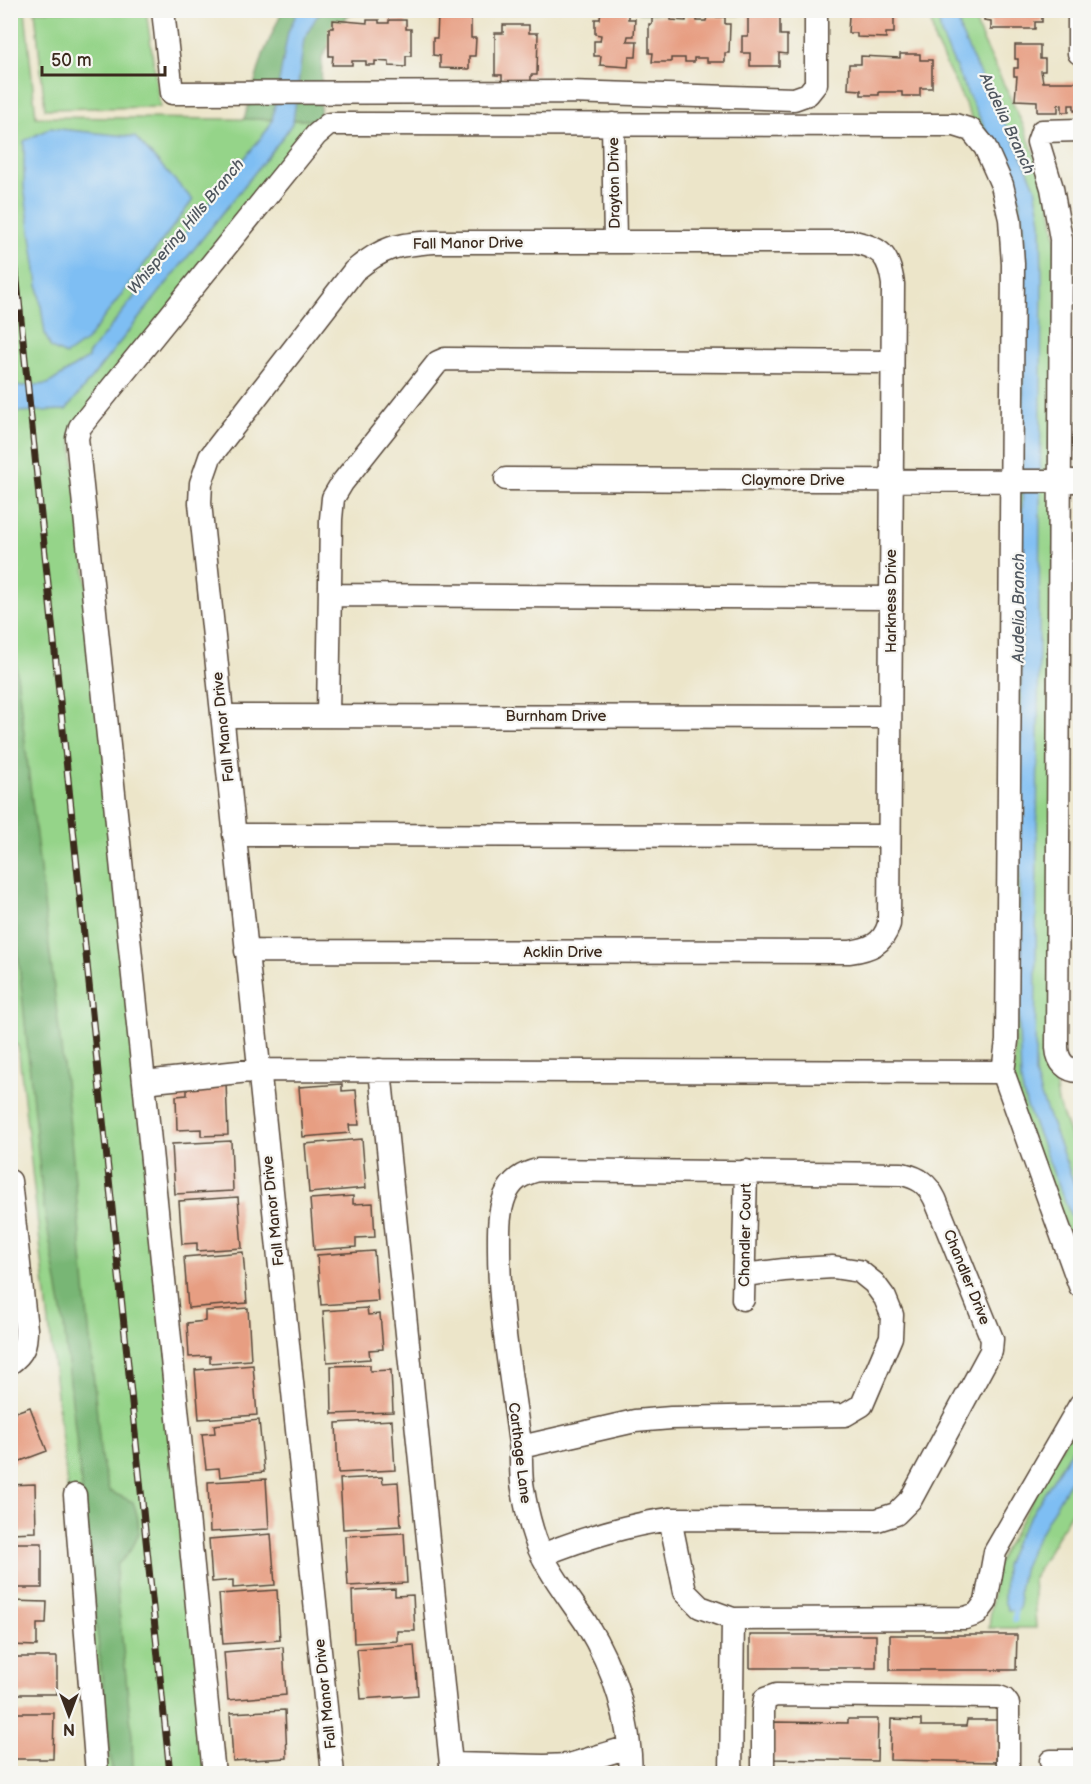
<svg xmlns="http://www.w3.org/2000/svg" width="1091" height="1784" font-family="'Balsamiq Sans',sans-serif">
  <style>
    .green { fill: #95d489; stroke: #687f54; stroke-width: 1.5 }
    .forest { fill: #78b675; stroke: #5a704a; stroke-width: 1.5 }
    .water { fill: #7ebef3; stroke: #5c7488; stroke-width: 1.5 }
    .lines { fill: none; stroke-linecap: round; stroke-linejoin: round }
    .stream { stroke: #7ebef3; stroke-width: 5 }
    .building { fill: #e79e82 }
    .minor-casing { stroke: #564638; stroke-width: 25 }
    .minor { stroke: #fff; stroke-width: 22 }
    .rail-casing { stroke: #3b2a1e; stroke-width: 7 }
    .rail { stroke: #f6f6f2; stroke-width: 4.5; stroke-dasharray: 14; stroke-linecap: butt }
    .labels { text-anchor: middle; stroke-width: 4.5; stroke-linejoin: round; paint-order: stroke }
    .street-label { font-size: 15px; fill: #3b2a1e; stroke: #f6f6f2 }
    .water-label { font-size: 16px; font-style: italic; fill: #4f565e; stroke: #f6f6f2 }
  </style>
  <rect width="100%" height="100%" fill="#f6f6f2"/>
  <filter id="ink" filterUnits="userSpaceOnUse"><feTurbulence type="fractalNoise" baseFrequency=".0167" numOctaves="2"/><feDisplacementMap in="SourceGraphic" scale="12" xChannelSelector="R" yChannelSelector="G"/><feConvolveMatrix kernelMatrix="1 2 1 2 8 2 1 2 1" color-interpolation-filters="sRGB"/></filter>
  <filter id="wash" filterUnits="userSpaceOnUse"><feTurbulence type="fractalNoise" baseFrequency=".008" numOctaves="4" result="noise"/><feDisplacementMap in="SourceGraphic" scale="24" xChannelSelector="R" yChannelSelector="G"/><feGaussianBlur stdDeviation="1.35" result="paint"/><feColorMatrix in="noise" values="0 0 0 0 0 0 0 0 0 0 0 0 0 0 0 0 0 1.4 0 .05"/><feComposite in="paint" operator="in"/></filter>
  <g filter="url(#wash)">
    <rect width="100%" height="100%" fill="#ece5c9"/>
    <path class="green" d="M25,10L36,117L320,120L71,431L211,1773H99L18,1045L11,1046L10,11Z
      M35,11H146L160,107L45,109Z
      M639,11L739,10V15L639,13Z
      M929,11H972L980,34L1024,127L1048,188L1056,238L1053,1069L1058,1103L1080,1162V1268L1014,1092L1012,232L993,161L935,42Z
      M1080,1413V1497L1033,1578L1036,1628H989L996,1566Z"/>
    <path class="forest" d="M282,11H363L347,16L322,57L320,120L244,119L263,55Z
      M10,615L68,1107L101,1458L109,1491L133,1502C144,1531 139,1544 117,1565L116,1582L132,1735L133,1769L130,1773H114L112,1770L63,1317L43,1202L11,883Z"/>
    <path class="water" d="M298,11H324L317,16L304,39L293,122L283,137L66,410L16,412L11,415V387L48,384L88,358V355L267,130L272,121L288,32Z
      M937,11H957L961,33L986,88L1020,152L1035,187L1041,221L1042,281L1035,1074L1041,1096L1080,1199V1239L1026,1104L1021,1083L1019,1028L1024,229L1019,197L964,86L941,34Z
      M50,128L135,137L193,200L87,340L66,355L51,348L45,334L24,187V141Z
      M1080,1436V1463L1031,1549L1023,1570L1019,1590L1020,1605L1018,1610H1008L1004,1601L1005,1565L1016,1539Z"/>
    <g class="lines">
      <path class="stream" d="M1015,1620V1604"/>
    </g>
    <g id="blocks">
      <path class="building" d="M433,10H475V15H471V38H476L475,56H469V69L440,68V56L433,55V38H437L438,15H433Z
        M495,10H520V14H495Z
        M601,10H628V19H635L634,36H628L627,41H637L636,57H629L628,67L600,65L601,56H594V41H600L601,35L595,34V19H600Z
        M748,10H787V13H780V35H787V54L779,53V66H750V53H742V36H748Z
        M853,10H890V15H894V33H886V38L857,37V33H848L849,15H853Z
        M984,10H1042V22H1035V29H991V21L984,20Z
        M652,16L671,17V20L686,21V16H697V21H706L707,17H725V24H730L729,53H725V62H707V58H694V62H685V58H671V62H652L653,53H649V24H652Z
        M333,20L367,23V20H379V23H389V20H406V29H411V56H406V67L389,66V62L375,61V65H366V61H352V65H332L333,56H329V28H333Z
        M503,25H529V33H538L537,75H531V83H502V75H495V33H503Z
        M1015,45H1040V59H1045V71H1041L1043,82H1080V111H1074V105H1069V112H1062V105L1058,104V112H1037V101L1015,100L1017,76H1014V68H1018V59H1015Z
        M900,54H920V60H932V88H920V96H902V92H879V95H861V90L848,89L849,64H861V56L900,58Z
        M226,1082L228,1135L201,1136V1129L177,1130L176,1096L187,1095V1084Z
        M342,1084V1091L356,1090L359,1125H349L350,1133L303,1137L299,1087Z
        M362,1139L366,1188L309,1193L305,1144Z
        M231,1141L233,1191L175,1194L172,1144Z
        M353,1196V1204L373,1203L375,1237L356,1238V1247L314,1250L310,1199Z
        M238,1197L242,1248L197,1251V1243L182,1244L179,1201Z
        M374,1251L378,1301L321,1305L317,1255Z
        M243,1252L247,1303L188,1308L184,1257Z
        M248,1308L251,1360L210,1363V1356L189,1357L187,1323L205,1321V1311Z
        M367,1308L368,1315L380,1314L383,1349L369,1350L370,1359L327,1362L323,1311Z
        M253,1365L257,1415L199,1419L195,1370Z
        M370,1365V1371L391,1370L393,1412L332,1414L331,1366Z
        M30,1407L47,1451L10,1465V1414Z
        M259,1420L264,1472L220,1477L219,1468L206,1469L202,1434L215,1433L214,1425Z
        M392,1420L395,1470L338,1473L336,1423Z
        M382,1477L383,1483L398,1482L401,1526L343,1529L340,1479Z
        M266,1479L269,1529L210,1532L208,1482Z
        M35,1484L36,1532L10,1533V1485Z
        M404,1533L407,1583L348,1586L345,1536Z
        M271,1534L275,1585L233,1588V1580L212,1582L209,1539Z
        M10,1543H42V1588H10Z
        M395,1589V1596L413,1595L415,1631H397V1641L354,1643L352,1591Z
        M277,1590L280,1640L223,1644L219,1594Z
        M10,1601L47,1602L46,1624H37V1646L10,1645Z
        M750,1635H876V1668H750Z
        M890,1635H1017L1016,1670H890Z
        M414,1645L418,1695L361,1699L357,1649Z
        M283,1647L286,1695L228,1700L224,1652Z
        M10,1657H57V1694H10Z
        M285,1710L287,1758L233,1761L230,1713Z
        M10,1713H54L53,1759H10Z
        M848,1719H878L877,1761L773,1759V1722L848,1723Z
        M891,1719L921,1720V1726H966L967,1720H997L996,1762L890,1760Z"/>
    </g>
  </g>
  <g filter="url(#ink)">
    <use href="#blocks" fill-opacity="0" stroke="#564638" stroke-width="1.5"/>
    <g class="lines">
      <defs>
        <path id="minor" d="M163,10L172,93L569,92L794,99L808,94L816,84V10
          M1079,53V10
          M613,124L615,242
          M1080,130L1042,131L1038,142L1052,188L1061,239L1057,1048C1058,1062 1066,1071 1080,1071
          M506,479L1080,481
          M330,595L891,598
          M222,716L890,717
          M328,716L331,519L333,498L342,483L438,362L445,359L892,362
          M234,835L888,836
          M246,951L850,952C869,949 883,945 889,924L893,284C889,255 881,248 854,242H434C396,245 384,246 354,271L210,457L201,483L200,503L333,1774
          M380,1070L452,1774
          M144,1082L77,438L80,427L316,135L329,124H350L955,125L971,130L985,147L1002,185L1010,219L1013,264L1007,1041L1003,1072L1080,1286
          M10,1181L26,1329C26,1345 24,1353 10,1363
          M743,1299L746,1171
          M521,1447L635,1421L671,1418L845,1415L862,1405L891,1337L892,1315L885,1298L874,1283L859,1271L833,1267L784,1270L744,1275
          M75,1495L97,1774
          M670,1519L685,1592L700,1607L733,1619L731,1774
          M542,1555C584,1538 626,1525 670,1519L877,1520L896,1514L911,1499L991,1351L992,1339L935,1199C927,1183 919,1178 902,1174L538,1170C522,1174 512,1180 505,1196C498,1214 499,1232 499,1250C499,1315 512,1380 520,1444C522,1459 520,1475 523,1489C525,1502 528,1516 532,1529C542,1565 566,1593 586,1623C615,1670 630,1718 631,1774
          M733,1619L965,1618L977,1614L986,1602L995,1552L1080,1405
          M1051,1761H1080
          M451,1764L544,1766L569,1765L629,1747
          M214,1774L144,1082L258,1070L1003,1072
          M763,1774V1710L765,1699L776,1695L999,1697L1004,1699L1008,1704V1774"/>
      </defs>
      <use href="#minor" class="minor-casing"/>
      <use href="#minor" class="minor"/>
      <defs>
        <path id="rail" d="M10,213L170,1774"/>
      </defs>
      <use href="#rail" class="rail-casing"/>
      <use href="#rail" class="rail"/>
    </g>
  </g>
  <g class="labels">
    <g class="street-label">
      <text transform="translate(614 183) rotate(-91)" y="5">Drayton Drive</text>
      <text transform="translate(468 243) rotate(-1)" y="5">Fall Manor Drive</text>
      <text x="793" y="485">Claymore Drive</text>
      <text transform="translate(891 601) rotate(-90)" y="5">Harkness Drive</text>
      <text x="556" y="721">Burnham Drive</text>
      <text transform="translate(223 727) rotate(-96)" y="5">Fall Manor Drive</text>
      <text x="563" y="957">Acklin Drive</text>
      <text transform="translate(273 1211) rotate(-96)" y="5">Fall Manor Drive</text>
      <text transform="translate(745 1235) rotate(-89)" y="5">Chandler Court</text>
      <text transform="translate(967 1277) rotate(68)" y="5">Chandler Drive</text>
      <text transform="translate(520 1453) rotate(83)" y="5">Carthage Lane</text>
      <text transform="translate(325 1694) rotate(-96)" y="5">Fall Manor Drive</text>
    </g>
    <g class="water-label">
      <text transform="translate(1008 123) rotate(65)" y="6">Audelia Branch</text>
      <text transform="translate(185 226) rotate(-50)" y="6">Whispering Hills Branch</text>
      <text transform="translate(1018 608) rotate(-90)" y="6">Audelia Branch</text>
    </g>
  </g>
  <rect width="1091" height="1784" fill="none" stroke="#f6f6f2" stroke-width="36"/>
  <g transform="translate(69 1715) rotate(180)" stroke="#f6f6f2" stroke-width="4.5" paint-order="stroke">
  <path d="M0-4.5L10 22L0 15L-10 22Z" fill="#3b2a1e"/>
  <text y="-9" font-size="16" font-weight="bold" text-anchor="middle" fill="#3b2a1e">N</text>
  </g>
  <path d="M42 66v9h123v-9" fill="none" stroke="#3b2a1e" stroke-width="3"/>
  <text x="51" y="66" font-size="18" fill="#3b2a1e" stroke="#f6f6f2" stroke-width="4.5" paint-order="stroke">50 m</text>
</svg>
